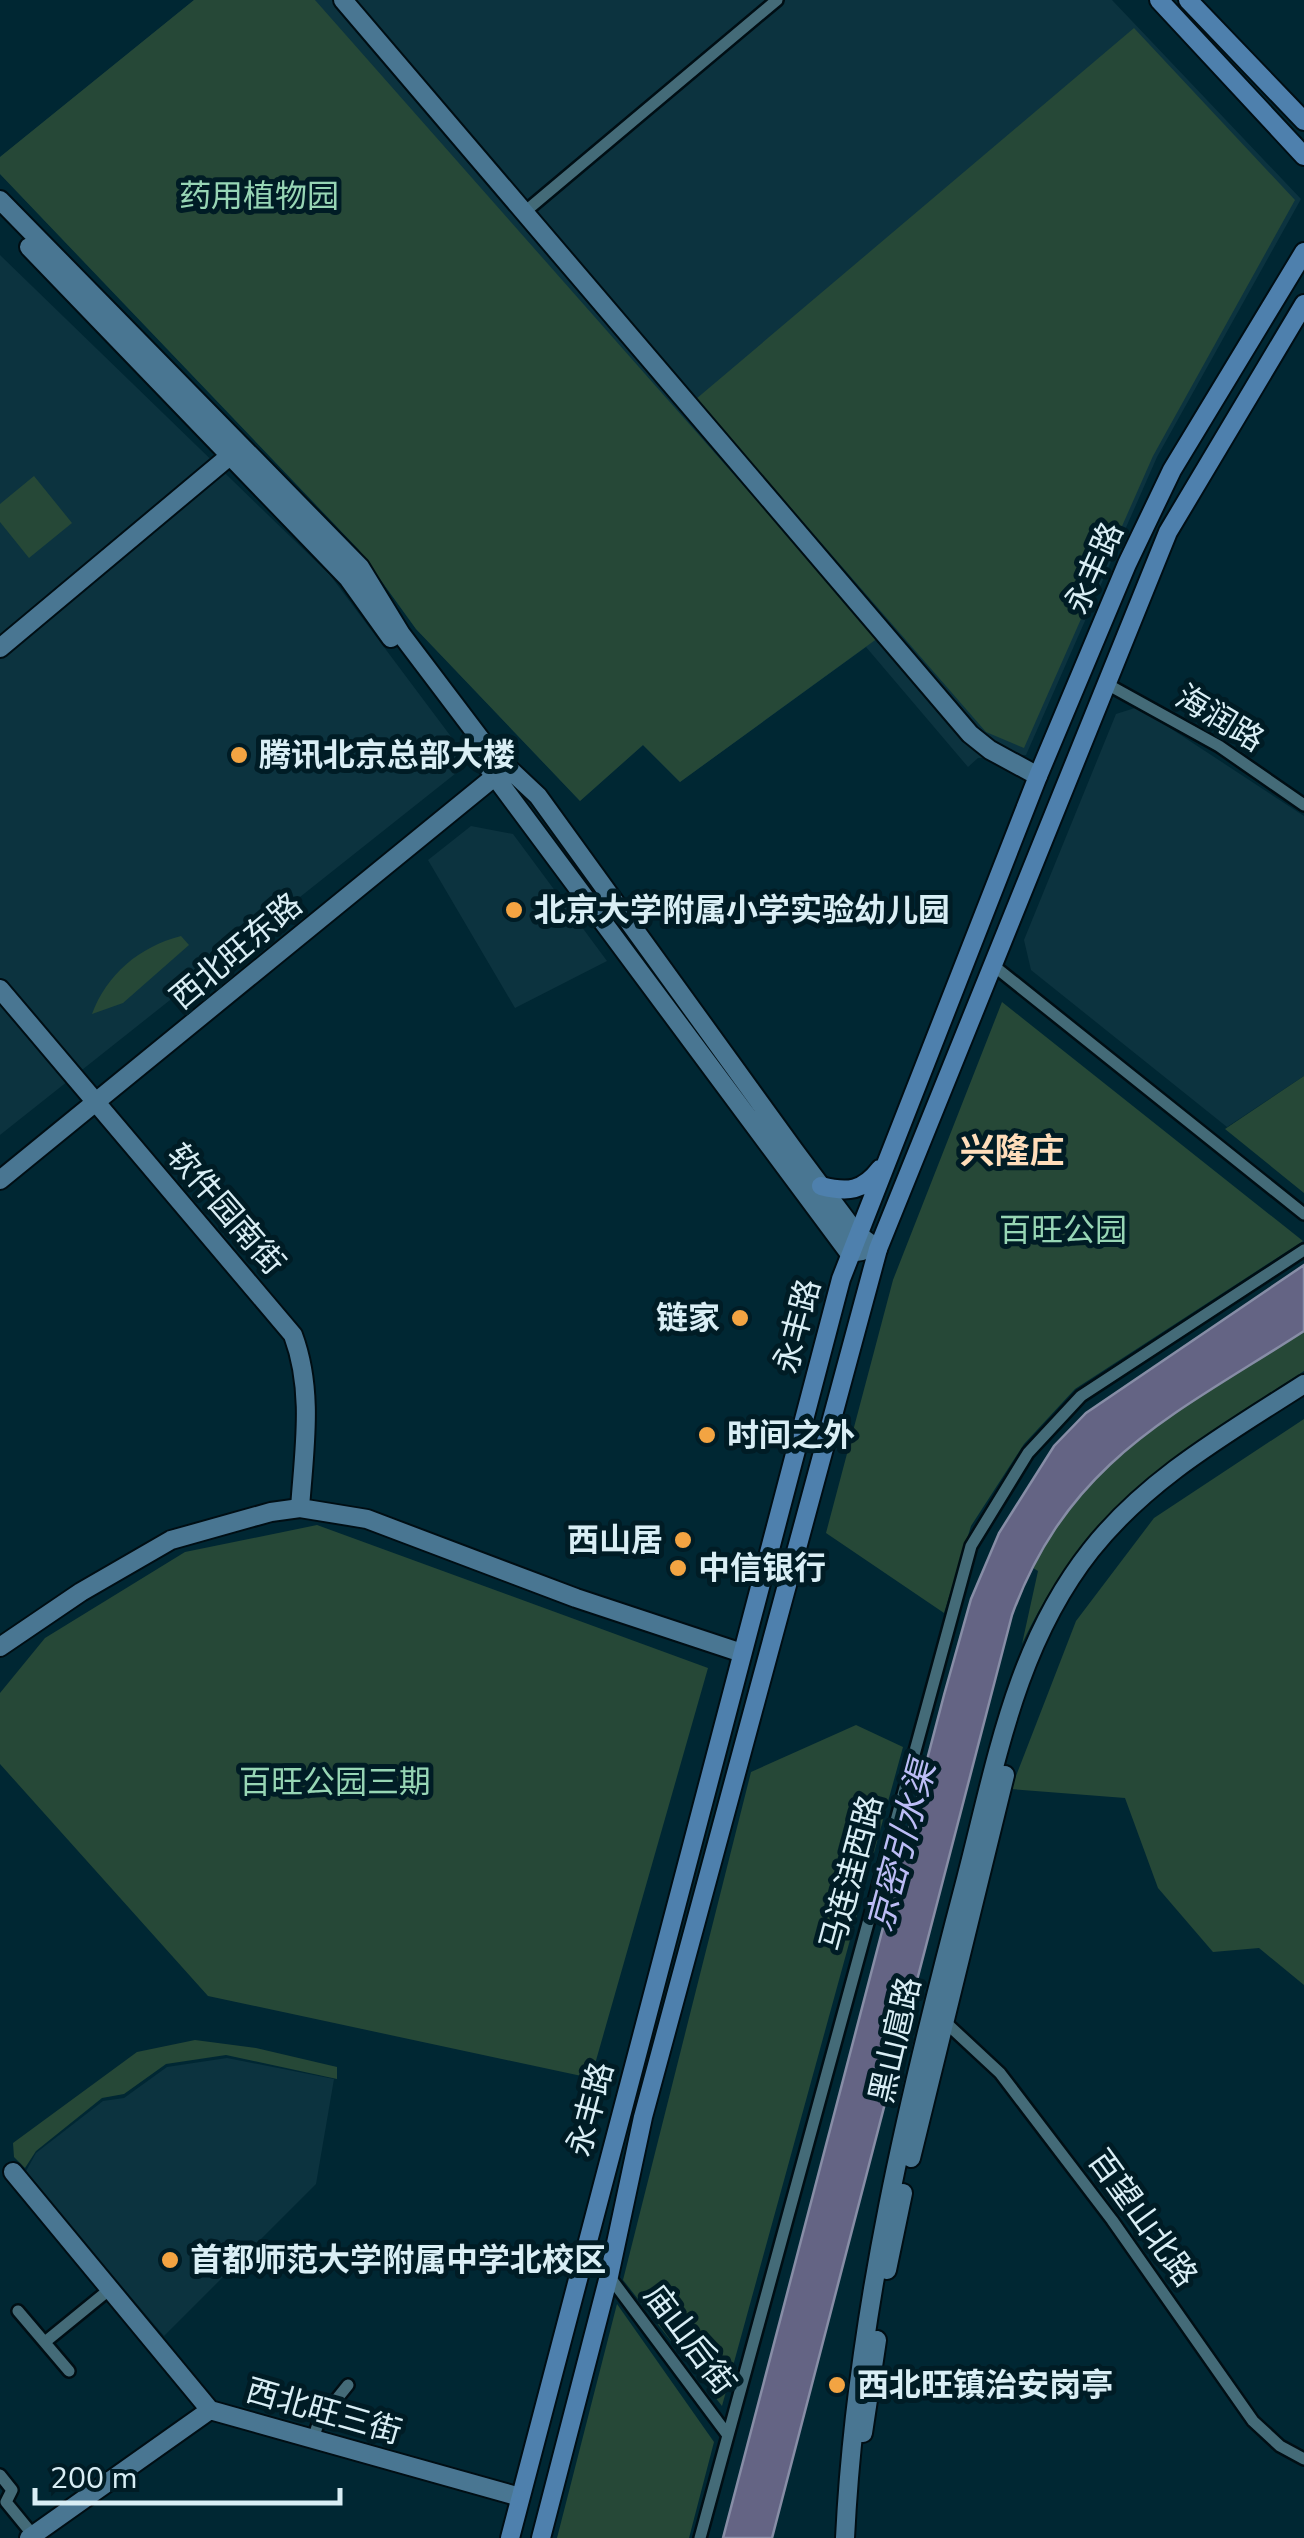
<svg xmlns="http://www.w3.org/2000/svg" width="1304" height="2538" font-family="'Nunito Sans','Noto Sans SC',sans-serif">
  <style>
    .built { fill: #0c333f }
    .green { fill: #264837 }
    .water { fill: #646484; stroke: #878da6; stroke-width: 2.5 }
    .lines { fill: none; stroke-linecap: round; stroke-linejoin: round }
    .street-casing { stroke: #000e14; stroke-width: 16 }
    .secondary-casing { stroke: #000e14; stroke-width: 22 }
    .primary-casing { stroke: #000e14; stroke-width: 22 }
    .street { stroke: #446b78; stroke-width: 11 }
    .secondary { stroke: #497692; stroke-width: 18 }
    .primary { stroke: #4e80ad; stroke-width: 18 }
    .poi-dot { fill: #f3a442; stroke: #001c25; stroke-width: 4 }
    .labels { text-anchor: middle; stroke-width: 10; stroke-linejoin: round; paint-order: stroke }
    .park-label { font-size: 32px; fill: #97d6b5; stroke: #001c25 }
    .street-label { font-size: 32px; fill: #d9eef5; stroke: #001c25 }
    .poi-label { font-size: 32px; font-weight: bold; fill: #d9eef5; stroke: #001c25; text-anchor: start }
    .neighbourhood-label { font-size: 35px; font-weight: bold; fill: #ffddba; stroke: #001c25 }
    .water-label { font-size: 35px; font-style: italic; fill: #bcbdf6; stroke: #001c25 }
  </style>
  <rect width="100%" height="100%" fill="#002733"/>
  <path class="built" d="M194,0H1112L1301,199L1157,457L1026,755L978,758L968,767L866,647L680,782L643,745L580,801L416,629L359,550L0,174V157Z
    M0,255L330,575L470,762L0,1135Z
    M1138,707L1304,816V1076L1227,1127L1031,970L1024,940L1116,714Z
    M471,826L513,834L607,961L515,1008L428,860Z
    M227,2058L334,2079L316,2184L164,2336L25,2173L36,2153L103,2101L124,2098L167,2067Z"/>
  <path class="green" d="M194,0H315L878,638L680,782L643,745L580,801L416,629L359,550L0,174V157Z
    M1134,28L1295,200L1153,456L1024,748L986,732L696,399Z
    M34,476L72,523L29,558L0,522V504Z
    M181,936L189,945L123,1003L92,1014C107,974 139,947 181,936Z
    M1002,1002L1303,1241L1075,1389L1024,1444L971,1526L944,1613L826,1533L893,1280Z
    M1304,1076V1193L1225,1129Z
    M1304,1331V1371C1175,1455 1091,1499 1022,1644L1038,1571L1030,1566C1101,1445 1191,1404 1304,1331Z
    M1304,1419V1985L1259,1948L1213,1952L1158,1888L1125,1798L1011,1789L1076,1621L1154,1518Z
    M317,1525L708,1668L591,2078L208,1996L0,1764V1693L45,1638L185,1552Z
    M856,1725L903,1747L722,2406L623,2280L751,1772Z
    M195,2040L256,2048L337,2067V2079L226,2055L166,2064L124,2094L102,2098L36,2151L25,2168L14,2157L13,2143L137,2052Z
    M617,2304L714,2442L689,2538H557Z"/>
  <path class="water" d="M1304,1265V1331C1174,1415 1069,1460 1012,1615L772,2538H723L944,1695L971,1599L999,1533L1054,1446L1086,1413Z"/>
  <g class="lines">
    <defs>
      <path id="street" d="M527,210L777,0
        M1105,683L1219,746L1304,805
        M994,966L1304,1214
        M943,2020L1000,2073L1112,2220L1253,2421L1280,2446L1304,2459
        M609,2276L727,2434
        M18,2311L69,2371
        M45,2342L110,2289
        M313,2439L319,2421L348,2385
        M0,2475L12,2490L6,2502L33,2535
        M700,2538L971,1546L1028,1453L1081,1396L1304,1250"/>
      <path id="secondary" d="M343,0L970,734L990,750L1038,776
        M0,200L360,567L401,634L488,749L538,796L794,1150L856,1233L878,1249
        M29,247L348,578L391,638
        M0,648L232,454
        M473,747L849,1253L862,1251
        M0,989L293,1335C314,1391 304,1450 300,1508
        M0,1180L504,769
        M0,1647L81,1592L171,1540L271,1512L300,1508L367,1519L576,1598L742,1653
        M911,2158L1005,1775
        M13,2172L210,2410
        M887,2270L903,2193
        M863,2433L877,2340
        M29,2538L210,2410L520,2497
        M845,2538C856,2314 909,2095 966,1879C996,1764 1015,1646 1091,1550C1148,1478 1228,1433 1304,1384"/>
      <path id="primary" d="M1159,0L1304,156
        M1188,0L1304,121
        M821,1186C848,1193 863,1191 880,1169
        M510,2538L841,1279L1038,776L1127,564L1172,470L1304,252
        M541,2538L609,2276L643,2117L878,1249L1168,532L1304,304"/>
    </defs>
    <use href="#street" class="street-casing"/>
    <use href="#secondary" class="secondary-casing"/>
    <use href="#primary" class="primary-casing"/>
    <use href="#street" class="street"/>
    <use href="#secondary" class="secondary"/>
    <use href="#primary" class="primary"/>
  </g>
  <g class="poi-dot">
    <circle cx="239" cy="755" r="10"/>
    <circle cx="514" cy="910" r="10"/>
    <circle cx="740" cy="1318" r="10"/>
    <circle cx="707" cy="1435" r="10"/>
    <circle cx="683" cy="1540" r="10"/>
    <circle cx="678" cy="1568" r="10"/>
    <circle cx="170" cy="2260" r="10"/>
    <circle cx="837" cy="2385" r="10"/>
  </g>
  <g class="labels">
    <g class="park-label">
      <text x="259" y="207">药用植物园</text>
      <text x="1063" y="1241">百旺公园</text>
      <text x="335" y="1793">百旺公园三期</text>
    </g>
    <g class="street-label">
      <text transform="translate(1094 568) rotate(-66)" y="11">永丰路</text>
      <text transform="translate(1220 718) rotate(31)" y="11">海润路</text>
      <text transform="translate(236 951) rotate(-40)" y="11">西北旺东路</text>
      <text transform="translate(226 1209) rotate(49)" y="11">软件园南街</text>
      <text transform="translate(797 1326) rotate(-75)" y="11">永丰路</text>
      <text transform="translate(851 1873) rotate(-75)" y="11">马连洼西路</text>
      <text transform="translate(895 2040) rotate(-77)" y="11">黑山扈路</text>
      <text transform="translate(590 2109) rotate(-75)" y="11">永丰路</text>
      <text transform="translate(1143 2218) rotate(54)" y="11">百望山北路</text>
      <text transform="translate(690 2339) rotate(53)" y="11">庙山后街</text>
      <text transform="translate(324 2411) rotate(16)" y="11">西北旺三街</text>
    </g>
    <g class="poi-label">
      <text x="259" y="766">腾讯北京总部大楼</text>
      <text x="534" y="921">北京大学附属小学实验幼儿园</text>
      <text x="720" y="1329" text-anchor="end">链家</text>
      <text x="727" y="1446">时间之外</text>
      <text x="663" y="1551" text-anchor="end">西山居</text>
      <text x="698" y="1579">中信银行</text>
      <text x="190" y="2271">首都师范大学附属中学北校区</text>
      <text x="857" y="2396">西北旺镇治安岗亭</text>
    </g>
    <g class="neighbourhood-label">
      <text x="1012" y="1163">兴隆庄</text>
    </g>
    <g class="water-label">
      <text transform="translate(901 1846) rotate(-75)" y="12">京密引水渠</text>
    </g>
  </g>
  <path d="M35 2488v15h305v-15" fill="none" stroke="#d9eef5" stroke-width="5"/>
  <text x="50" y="2488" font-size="30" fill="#d9eef5" stroke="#001c25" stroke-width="8" paint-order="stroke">200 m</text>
</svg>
